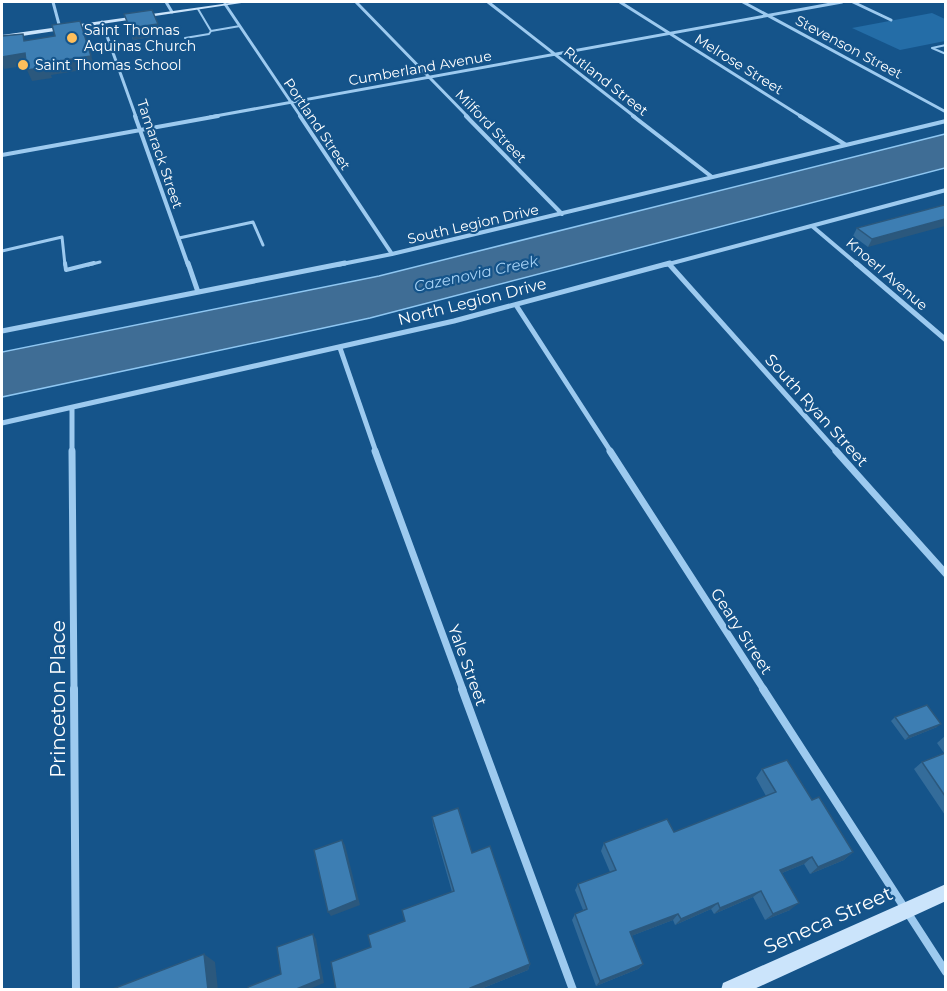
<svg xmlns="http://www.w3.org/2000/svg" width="947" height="991" font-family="Montserrat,sans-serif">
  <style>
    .green { fill: #246da7 }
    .water { fill: #3f6d95; stroke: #8fc7f2; stroke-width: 1.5 }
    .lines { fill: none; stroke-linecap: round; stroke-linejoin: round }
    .lane-far2 { stroke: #9dcaef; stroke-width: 2 }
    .lane-far1 { stroke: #9dcaef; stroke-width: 3 }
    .lane { stroke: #9dcaef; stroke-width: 4 }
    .street-far4 { stroke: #9dcaef; stroke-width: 3 }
    .street-far3 { stroke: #9dcaef; stroke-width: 4 }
    .street-far2 { stroke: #9dcaef; stroke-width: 5 }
    .street-far1 { stroke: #9dcaef; stroke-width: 7 }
    .street { stroke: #9dcaef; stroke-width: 8 }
    .secondary { fill: #cbe4fb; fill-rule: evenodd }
    .wall { fill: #346c9a }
    .shaded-wall { fill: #2b587d }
    .building { fill: #3d7eb3; stroke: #2b587d; stroke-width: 1.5 }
    .poi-dot { fill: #ffbf5b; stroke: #15548a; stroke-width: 2 }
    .labels { text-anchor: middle; stroke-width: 4.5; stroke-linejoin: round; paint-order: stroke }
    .far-poi-label { font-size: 14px; fill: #fff; stroke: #15548a; text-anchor: start }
    .far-street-label { font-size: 14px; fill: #fff; stroke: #15548a }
    .far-water-label { font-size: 15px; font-style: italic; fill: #a9d4f7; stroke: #15548a }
    .street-label { font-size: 16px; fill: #fff; stroke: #15548a }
    .near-street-label { font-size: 20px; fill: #fff; stroke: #15548a }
  </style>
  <rect width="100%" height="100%" fill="#15548a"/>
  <path class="green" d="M932,13L945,19V41L900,50L852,28Z"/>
  <path class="water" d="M945,134V168L370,318L2,397V352L379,276Z"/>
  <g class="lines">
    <path class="lane-far2" d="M198,9L211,31L240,26
      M185,38L209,34L211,31
      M946,45L932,48L946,54"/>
    <path class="lane-far1" d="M179,238L253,222L263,245
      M2,251L62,237L65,265
      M88,265L100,262"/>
    <path class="lane" d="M65,263L66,270L94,263"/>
    <path class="street-far4" d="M53,2L60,28
      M166,2L172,12
      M356,2L468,117
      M488,2L635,117
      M620,2L802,117
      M743,2L946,112
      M853,2L891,20
      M225,4L301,117
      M102,22L136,117
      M210,117L842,2"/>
    <path class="street-far3" d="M135,116L188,265
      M300,116L392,254
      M466,116L562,214
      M633,116L712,177
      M800,116L846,145
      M2,155L218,116
      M812,226L858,265
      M337,265L392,254L946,121
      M665,265L946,190"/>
    <path class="street-far2" d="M188,263L198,292
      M856,263L946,340
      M669,264L837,452
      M516,305L611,452
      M2,331L345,263
      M340,348L376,452
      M72,408V452
      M2,423L454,321L670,263"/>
    <path class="street-far1" d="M72,451L74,690
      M375,451L463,690
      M610,451L764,690
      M836,451L946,574"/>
    <path class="street" d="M74,689L76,990
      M462,689L573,990
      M763,689L946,972"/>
    <path class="secondary" d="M237,2H248L2,39V35Z
      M946,884V901L752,990H721L723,983Z"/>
  </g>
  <path class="wall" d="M124,14L162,35L133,40Z
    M944,205L868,247L853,236L857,228Z
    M895,717L937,727L905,740L891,721Z
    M945,736V815L914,769L922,762L944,753L937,743Z
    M762,769L812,800L853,852L844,860L810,874L804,864L782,873L790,910L765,920L753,897L714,914L711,909L675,925L673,920L631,936L643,964L638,969L596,986L572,920L575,914L583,910L575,890L578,884L610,872L601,851L604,843L674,832L766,796L756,778Z
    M432,817L472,853L530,964L528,970L478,990H336L371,947L405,921L452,892L433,825Z"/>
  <path class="shaded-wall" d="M80,21L95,68L51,75L52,78L32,81L27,70L46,63Z
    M158,24L162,35L133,40L130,28Z
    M25,53L30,65L4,69L2,62V57Z
    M945,219V226L868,247L872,239Z
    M941,724L937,727L905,740L909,736Z
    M342,840L345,845L360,905L331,916L328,912Z
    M853,852L844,860L810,874L818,867Z
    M812,857L804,864L772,877L780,870Z
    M761,891L753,897L714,914L720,908Z
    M718,903L711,909L675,925L681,919Z
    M799,903L790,910L765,920L773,914Z
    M678,914L673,920L626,938L630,932Z
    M313,934L316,939L324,983L307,990H294Z
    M204,954L215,962L218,990H208Z
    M530,964L528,970L478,990H470V988Z
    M643,964L638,969L596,986L600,981Z"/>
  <path class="building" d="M152,10L158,24L130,28L124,14Z
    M80,21L91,56L46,63L47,67L27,70L25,53L2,57V36L23,34L24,41L55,36L52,25Z
    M944,205L945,206V219L872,239L857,228Z
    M927,705L941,724L909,736L895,717Z
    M945,753V796L922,762Z
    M787,760L812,800L819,797L853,852L818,867L812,857L780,870L799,903L773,914L761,891L720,908L718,903L681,919L678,914L630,932L643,964L600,981L575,914L587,909L578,884L616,870L604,843L667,819L674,832L776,792L762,769Z
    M458,808L472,853L490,846L530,964L470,988V990H336L331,962L371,947L368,935L405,921L402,910L454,891L432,817Z
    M342,840L357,900L328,912L314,850Z
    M313,934L321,979L294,990H248V987L281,974L277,947Z
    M204,954L208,990H110Z"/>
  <g class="poi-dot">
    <circle cx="72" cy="38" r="6"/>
    <circle cx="23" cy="65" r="6"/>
  </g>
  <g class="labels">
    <g class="far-poi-label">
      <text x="84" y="35">Saint Thomas<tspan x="84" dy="16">Aquinas Church</tspan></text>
      <text x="35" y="70">Saint Thomas School</text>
    </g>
    <g class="far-street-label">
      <text transform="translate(849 47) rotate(28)" y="5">Stevenson Street</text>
      <text transform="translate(739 64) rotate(32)" y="5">Melrose Street</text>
      <text transform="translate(420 68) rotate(-10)" y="5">Cumberland Avenue</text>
      <text transform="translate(606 81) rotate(38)" y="5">Rutland Street</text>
      <text transform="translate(317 124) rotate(56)" y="5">Portland Street</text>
      <text transform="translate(491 126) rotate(46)" y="5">Milford Street</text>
      <text transform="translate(160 154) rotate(71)" y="5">Tamarack Street</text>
      <text transform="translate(473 224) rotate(-13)" y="5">South Legion Drive</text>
      <text transform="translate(887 274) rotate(41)" y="5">Knoerl Avenue</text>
    </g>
    <g class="far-water-label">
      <text transform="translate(476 274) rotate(-12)" y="5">Cazenovia Creek</text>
    </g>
    <g class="street-label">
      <text transform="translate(472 301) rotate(-14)" y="6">North Legion Drive</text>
      <text transform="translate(817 410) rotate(48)" y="6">South Ryan Street</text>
      <text transform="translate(742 631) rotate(57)" y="6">Geary Street</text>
      <text transform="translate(468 665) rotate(70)" y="6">Yale Street</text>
    </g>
    <g class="near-street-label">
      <text transform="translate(58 699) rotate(-90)" y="7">Princeton Place</text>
      <text transform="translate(828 920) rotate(-24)" y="7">Seneca Street</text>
    </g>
  </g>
  <rect width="947" height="991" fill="none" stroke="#ffffff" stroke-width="6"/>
</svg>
